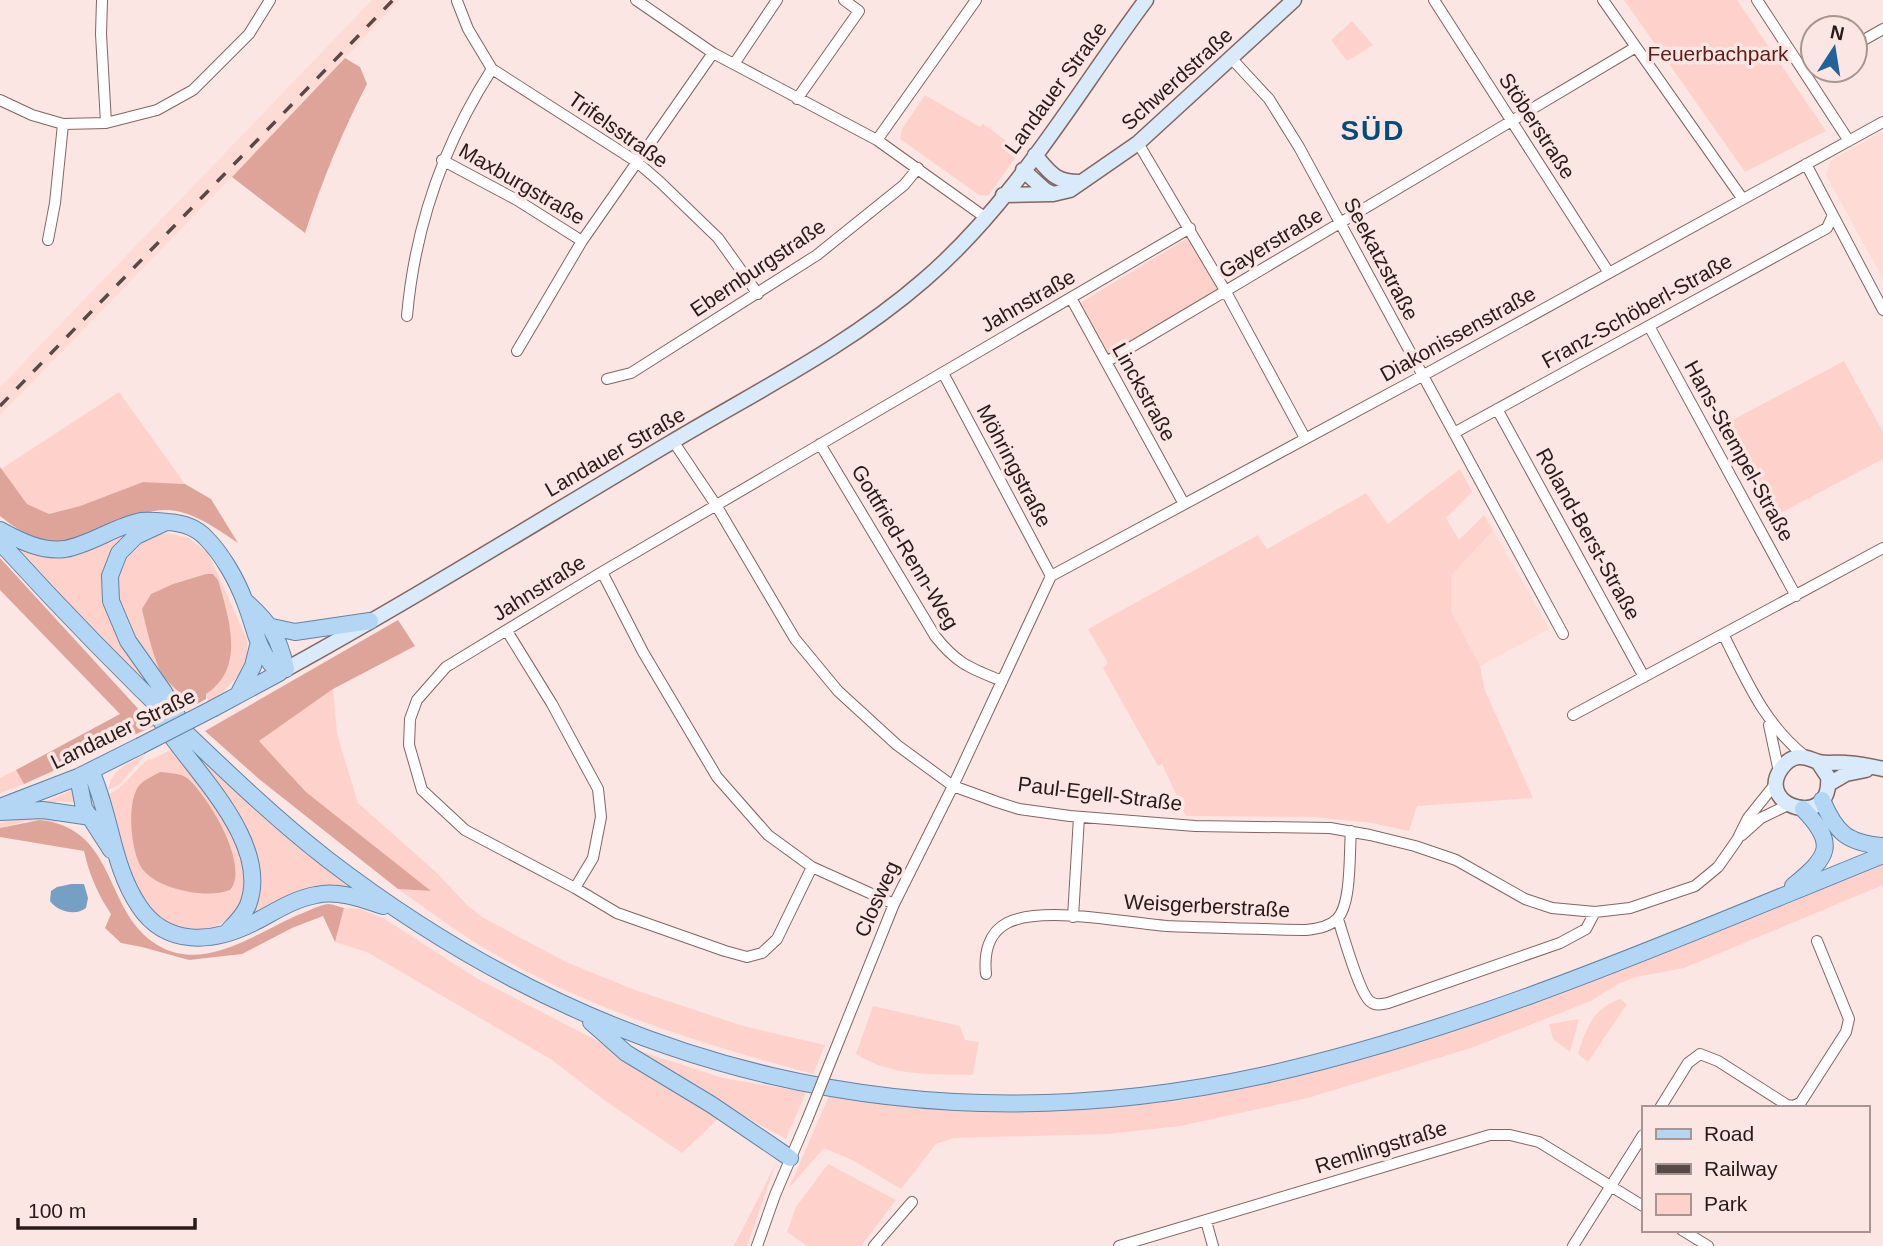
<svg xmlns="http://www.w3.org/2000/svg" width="1883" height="1246" font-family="Arial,sans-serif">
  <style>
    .built { fill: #fedbd5 }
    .green { fill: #fed2cb }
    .forest { fill: #dea49a }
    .water { fill: #769fc4 }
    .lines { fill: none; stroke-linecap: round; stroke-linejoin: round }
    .street-casing { stroke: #846560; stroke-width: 12 }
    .secondary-casing { stroke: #846560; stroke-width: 17 }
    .primary-casing { stroke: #6183a4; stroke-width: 18 }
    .street { stroke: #fff; stroke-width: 10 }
    .secondary { stroke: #d9ebfa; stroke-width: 14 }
    .primary { stroke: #b3d6f5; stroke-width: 16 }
    .rail { stroke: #574947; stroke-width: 3.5; stroke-dasharray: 12 12; stroke-linecap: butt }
    .street-bridge-casing { stroke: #846560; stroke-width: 12; stroke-linecap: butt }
    .primary-bridge-casing { stroke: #6183a4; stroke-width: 18; stroke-linecap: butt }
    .street-bridge { stroke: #fff; stroke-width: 10 }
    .primary-bridge { stroke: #b3d6f5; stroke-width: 16 }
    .labels { text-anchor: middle; stroke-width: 7; stroke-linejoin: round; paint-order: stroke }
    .park-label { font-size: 21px; fill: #611c16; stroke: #fce6e3 }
    .street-label { font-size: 21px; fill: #271b19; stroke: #fce6e3 }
    .district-label { font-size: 28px; font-weight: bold; letter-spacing: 2px; fill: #054a79; stroke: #fce6e3 }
  </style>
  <rect width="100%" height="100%" fill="#fce6e3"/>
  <path class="built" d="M372,0H399L294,113L0,415V387Z
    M1883,131V279L1826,175L1831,160Z
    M1493,530L1549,629L1480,666L1451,611V576Z"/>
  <path class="green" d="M1624,0H1737L1826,131L1745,172Z
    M1352,21L1373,45L1347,61L1331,40Z
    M925,95L980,127L983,124L1020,151L988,196L979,195L900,139L902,129Z
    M1189,237L1220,290L1106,355L1080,303Z
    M1844,361L1883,432V459L1773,517L1723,425Z
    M119,392L185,484L143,482L80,506L49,514L27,504L1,469Z
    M1460,469L1472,492L1446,518L1459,540L1484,515L1493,530L1451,576V611L1480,666L1484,688L1533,798L1417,806L1409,831L1372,823L1314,817L1186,816L1162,764L1158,766L1103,668L1108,663L1088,629L1258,535L1267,549L1366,493L1388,524Z
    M133,529L111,555L104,573L158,694L156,695L124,665L12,544Z
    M169,533L189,538L208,553L247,639V656L238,676L223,692L209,702L206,694C245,669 228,617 218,580L206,574L173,584L151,594C154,648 147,672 197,704L187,710C158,677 108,620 117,573C118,569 122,563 124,559C134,542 150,535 169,533Z
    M333,689L337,734L358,803L437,873L468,906L482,917L566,962L635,990L743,1026L825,1045L813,1074C699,1043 583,1008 481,946C453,929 425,908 398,889L430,891L306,792L259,741Z
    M189,748L294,842L359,892L251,918L258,879Z
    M172,749C199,782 247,837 246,882C246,930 185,944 154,913C139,898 133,875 126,856C119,837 108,814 109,794C126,787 133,770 149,759L151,760Z
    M146,754L119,785L108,790C111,769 129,763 146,754Z
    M16,770L24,784L0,793V778Z
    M72,790L77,803L56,801L55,806L40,804Z
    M58,817L57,822L26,821L0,828V823L17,819Z
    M1883,865V885L1684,968L1636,977L1618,984L1591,1001L1474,1047L1308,1098L1180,1126L1108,1134L954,1138L936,1144L901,1189L854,1161L824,1148L789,1188L829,1096C938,1111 1048,1115 1158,1103C1234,1094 1310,1073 1383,1052C1554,1001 1718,932 1883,865Z
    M344,908L360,909L383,918L478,979L594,1039L719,1118L682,1153L604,1100L552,1060L367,952L335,942Z
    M1620,999L1627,1004L1588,1062L1578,1054C1586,1029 1592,1009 1620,999Z
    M873,1006L960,1026L965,1040L979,1042L973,1075C932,1074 892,1077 856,1054Z
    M1579,1019L1570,1052L1553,1039L1549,1024Z
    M630,1048L723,1078L806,1092L786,1139L700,1092Z
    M776,1163L747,1246H733L737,1240Z
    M828,1164L896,1200L861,1246H807L787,1232L796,1207Z"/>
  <path class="forest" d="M345,58L360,67L367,84C342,132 322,181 305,233L232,177Z
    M0,467L27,504L49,514L80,506L143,482L185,484L211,499L238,543C217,529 192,510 165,510C151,510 137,515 124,521C71,543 49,555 0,516Z
    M0,558L154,726L24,784L16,770L120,714L0,590Z
    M206,574H213L218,580C229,618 246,668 206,694V699L197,704C184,696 171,687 162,674C155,664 145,623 142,609L151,594L173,584Z
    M398,620L415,646L333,689L259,741L306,792L431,891L398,889L259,779L205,731Z
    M160,772C169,773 180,773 187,778C207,794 251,866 230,890C207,899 161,890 144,871C131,856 126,805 138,787C143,780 153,776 160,772Z
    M40,820C121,829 101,917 163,948C209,971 262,929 303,913C310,910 320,905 328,904C333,904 339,907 344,908L335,942L323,916L292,928L242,954L189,960L142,947L121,943L105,928L111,914C98,895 89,874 84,851L0,837V828Z"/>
  <path class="water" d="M71,884H84L88,898L86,908C76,916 58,912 50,901L51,891L57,887Z"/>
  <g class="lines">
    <defs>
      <path id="street" d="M102,0L101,34L106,123
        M636,0L713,53L877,140L986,218
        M1434,0L1609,273
        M1603,0L1742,198
        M1757,0L1849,141
        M457,1L468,29L492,69L637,162L660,182L718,238L758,294
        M1855,45L1883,29
        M1232,59L1269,99L1299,147L1563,634
        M734,64L777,0
        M797,99L859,11L844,0
        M0,100L32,115L63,124L106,123L157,110L193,90L249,34L270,0
        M877,140L976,0
        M1138,143L1226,292L1305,438
        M442,160L517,200L582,241
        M1806,164L1883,310
        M48,240L55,203L63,124
        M1071,298L1184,504
        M407,316C415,225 443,145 492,69
        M1649,326L1796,596
        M517,351L582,241L713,53
        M1106,362L1636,47
        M943,373L1051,576
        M607,379L631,373L817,255L904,185L918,168
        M1497,409L1644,677
        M1454,433L1827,228L1832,217
        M673,441L716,505L795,639L838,691L897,745L953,786L997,802L1019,809L1070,816L1195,826L1330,828L1370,835L1415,846L1456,860L1525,899L1552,908L1595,912L1630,908L1695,886L1718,867L1737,840L1748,818L1776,783
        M820,444L935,636C957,664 970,668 1002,681
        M602,572L643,652L717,777L768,835L812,867L894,904
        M1051,576L1422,376L1883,122
        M507,631L552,704L598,789L601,817L593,858L575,888
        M1723,634C1747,681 1764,724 1806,757
        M1573,715L1883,548
        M1769,725L1779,772
        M1742,835L1761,818L1788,805
        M812,867L777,939L762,953L747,957L725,951L617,913L575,888L465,830L422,790L409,745L410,719L417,700L446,667L602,572L1190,228
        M1073,917L1079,817
        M1338,919C1343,934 1360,996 1371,1002C1376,1006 1382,1004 1388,1003L1560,943L1586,929L1595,912
        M986,974C984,954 988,933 1007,923C1043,905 1125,923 1167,926C1213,928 1260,929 1306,930C1317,929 1329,927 1337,919C1352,904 1349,852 1351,831
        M836,1048L894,904L953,786L1051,576
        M1660,1108L1688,1063L1700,1054L1718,1061L1787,1105L1794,1106L1801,1102L1846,1032L1849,1019L1817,941
        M1206,1221L1213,1246
        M1682,1230L1708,1246
        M757,1246L775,1195L807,1120
        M874,1246L912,1202
        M1119,1246L1490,1135H1510L1539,1142L1643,1206
        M1573,1246L1643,1135"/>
      <path id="secondary" d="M1035,155C1050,173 1056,183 1082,182
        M1023,170L1045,190L1053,194L1070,190L1138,143L1294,0
        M1003,195L1051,194
        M279,673C412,600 540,520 670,443C757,391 847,347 924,280C1015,202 1075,95 1146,0
        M1818,762L1828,777C1833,830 1755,807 1781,769C1785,763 1791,758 1798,757C1807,756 1811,760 1819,762C1827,764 1837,762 1846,763C1859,764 1870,766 1883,769
        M1829,784L1846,774L1866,770"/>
      <path id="primary" d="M164,523L136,536L119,553L110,576L111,601L128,641L164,692L180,721
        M0,530C20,541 42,552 65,549C92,544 115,526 141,521C149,520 159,521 168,522C182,523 196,527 206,538C222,554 237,580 245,602C257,632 255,648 279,673L214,708
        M0,542C60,608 121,671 185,732C231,776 277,820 327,859C605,1073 920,1151 1265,1075C1479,1027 1680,937 1883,855
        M245,601C270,623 279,637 286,669
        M272,627L295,632L370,621
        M238,695L253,666L258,646
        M161,721C192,770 272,842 248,905C244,915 236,923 229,930
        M91,771C111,815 112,866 139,906C166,947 213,943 253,923C273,913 293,899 316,895C339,890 362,899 383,906
        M78,777L84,808L111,850
        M1822,800C1836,833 1847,843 1883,846
        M0,807L78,777L140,746
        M0,812L43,810L91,817
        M1793,886C1828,857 1838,845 1803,809
        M591,1022L626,1053L712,1105L790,1158"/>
    </defs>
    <use href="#street" class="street-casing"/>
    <use href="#secondary" class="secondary-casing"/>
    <use href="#primary" class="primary-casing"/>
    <use href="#street" class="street"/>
    <use href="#secondary" class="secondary"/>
    <use href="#primary" class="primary"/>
    <path class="rail" d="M0,406L393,0"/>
    <defs>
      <path id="street-bridge" d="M807,1120L836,1048"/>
      <path id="primary-bridge" d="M140,746L214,708"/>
    </defs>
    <use href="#street-bridge" class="street-bridge-casing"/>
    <use href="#primary-bridge" class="primary-bridge-casing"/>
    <use href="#street-bridge" class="street-bridge"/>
    <use href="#primary-bridge" class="primary-bridge"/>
  </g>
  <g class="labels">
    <g class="park-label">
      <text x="1718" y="61">Feuerbachpark</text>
    </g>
    <g class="street-label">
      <text transform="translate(1177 79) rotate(-42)" y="7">Schwerdstraße</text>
      <text transform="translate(1056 88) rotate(-54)" y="7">Landauer Straße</text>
      <text transform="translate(1537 126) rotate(57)" y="7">Stöberstraße</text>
      <text transform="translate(618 130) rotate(35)" y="7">Trifelsstraße</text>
      <text transform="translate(522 184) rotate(30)" y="7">Maxburgstraße</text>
      <text transform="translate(1271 243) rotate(-31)" y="7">Gayerstraße</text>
      <text transform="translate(1381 259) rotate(62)" y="7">Seekatzstraße</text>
      <text transform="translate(758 268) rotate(-34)" y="7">Ebernburgstraße</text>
      <text transform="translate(1028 301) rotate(-30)" y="7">Jahnstraße</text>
      <text transform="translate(1637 311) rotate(-29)" y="7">Franz-Schöberl-Straße</text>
      <text transform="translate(1458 334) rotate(-29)" y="7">Diakonissenstraße</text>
      <text transform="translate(1144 392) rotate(61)" y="7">Linckstraße</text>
      <text transform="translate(1739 451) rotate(61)" y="7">Hans-Stempel-Straße</text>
      <text transform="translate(615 452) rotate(-30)" y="7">Landauer Straße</text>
      <text transform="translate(1014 466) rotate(62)" y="7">Möhringstraße</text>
      <text transform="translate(1588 534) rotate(61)" y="7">Roland-Berst-Straße</text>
      <text transform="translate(905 547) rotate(59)" y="7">Gottfried-Renn-Weg</text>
      <text transform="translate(539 588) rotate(-32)" y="7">Jahnstraße</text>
      <text transform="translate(123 729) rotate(-26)" y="7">Landauer Straße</text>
      <text transform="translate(1100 794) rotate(7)" y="7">Paul-Egell-Straße</text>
      <text transform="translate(877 899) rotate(-66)" y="7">Closweg</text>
      <text transform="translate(1207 906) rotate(3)" y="7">Weisgerberstraße</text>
      <text transform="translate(1381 1147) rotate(-17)" y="7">Remlingstraße</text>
    </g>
    <g class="district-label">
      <text x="1373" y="140">SÜD</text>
    </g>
  </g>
  <rect x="1642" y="1106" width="228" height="126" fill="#fce6e3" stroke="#a79592" stroke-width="2"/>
  <rect x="1656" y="1129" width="35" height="10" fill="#b3d6f5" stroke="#a79592" stroke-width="2"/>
  <text x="1704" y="1141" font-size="21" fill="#271b19">Road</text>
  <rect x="1656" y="1164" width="35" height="10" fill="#574947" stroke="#a79592" stroke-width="2"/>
  <text x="1704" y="1176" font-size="21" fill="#271b19">Railway</text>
  <rect x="1656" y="1194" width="35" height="21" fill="#fed2cb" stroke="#a79592" stroke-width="2"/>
  <text x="1704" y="1211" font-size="21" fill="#271b19">Park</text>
  <g transform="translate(1834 49) rotate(12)"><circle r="33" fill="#fce6e3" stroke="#a79592" stroke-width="2"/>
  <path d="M0-5L12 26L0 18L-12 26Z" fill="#206398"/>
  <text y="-10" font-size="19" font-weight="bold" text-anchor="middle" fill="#271b19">N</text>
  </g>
  <path d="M18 1218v10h177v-10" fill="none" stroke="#271b19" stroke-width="3.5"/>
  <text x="28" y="1218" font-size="21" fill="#271b19" stroke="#fce6e3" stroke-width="5" paint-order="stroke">100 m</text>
</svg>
